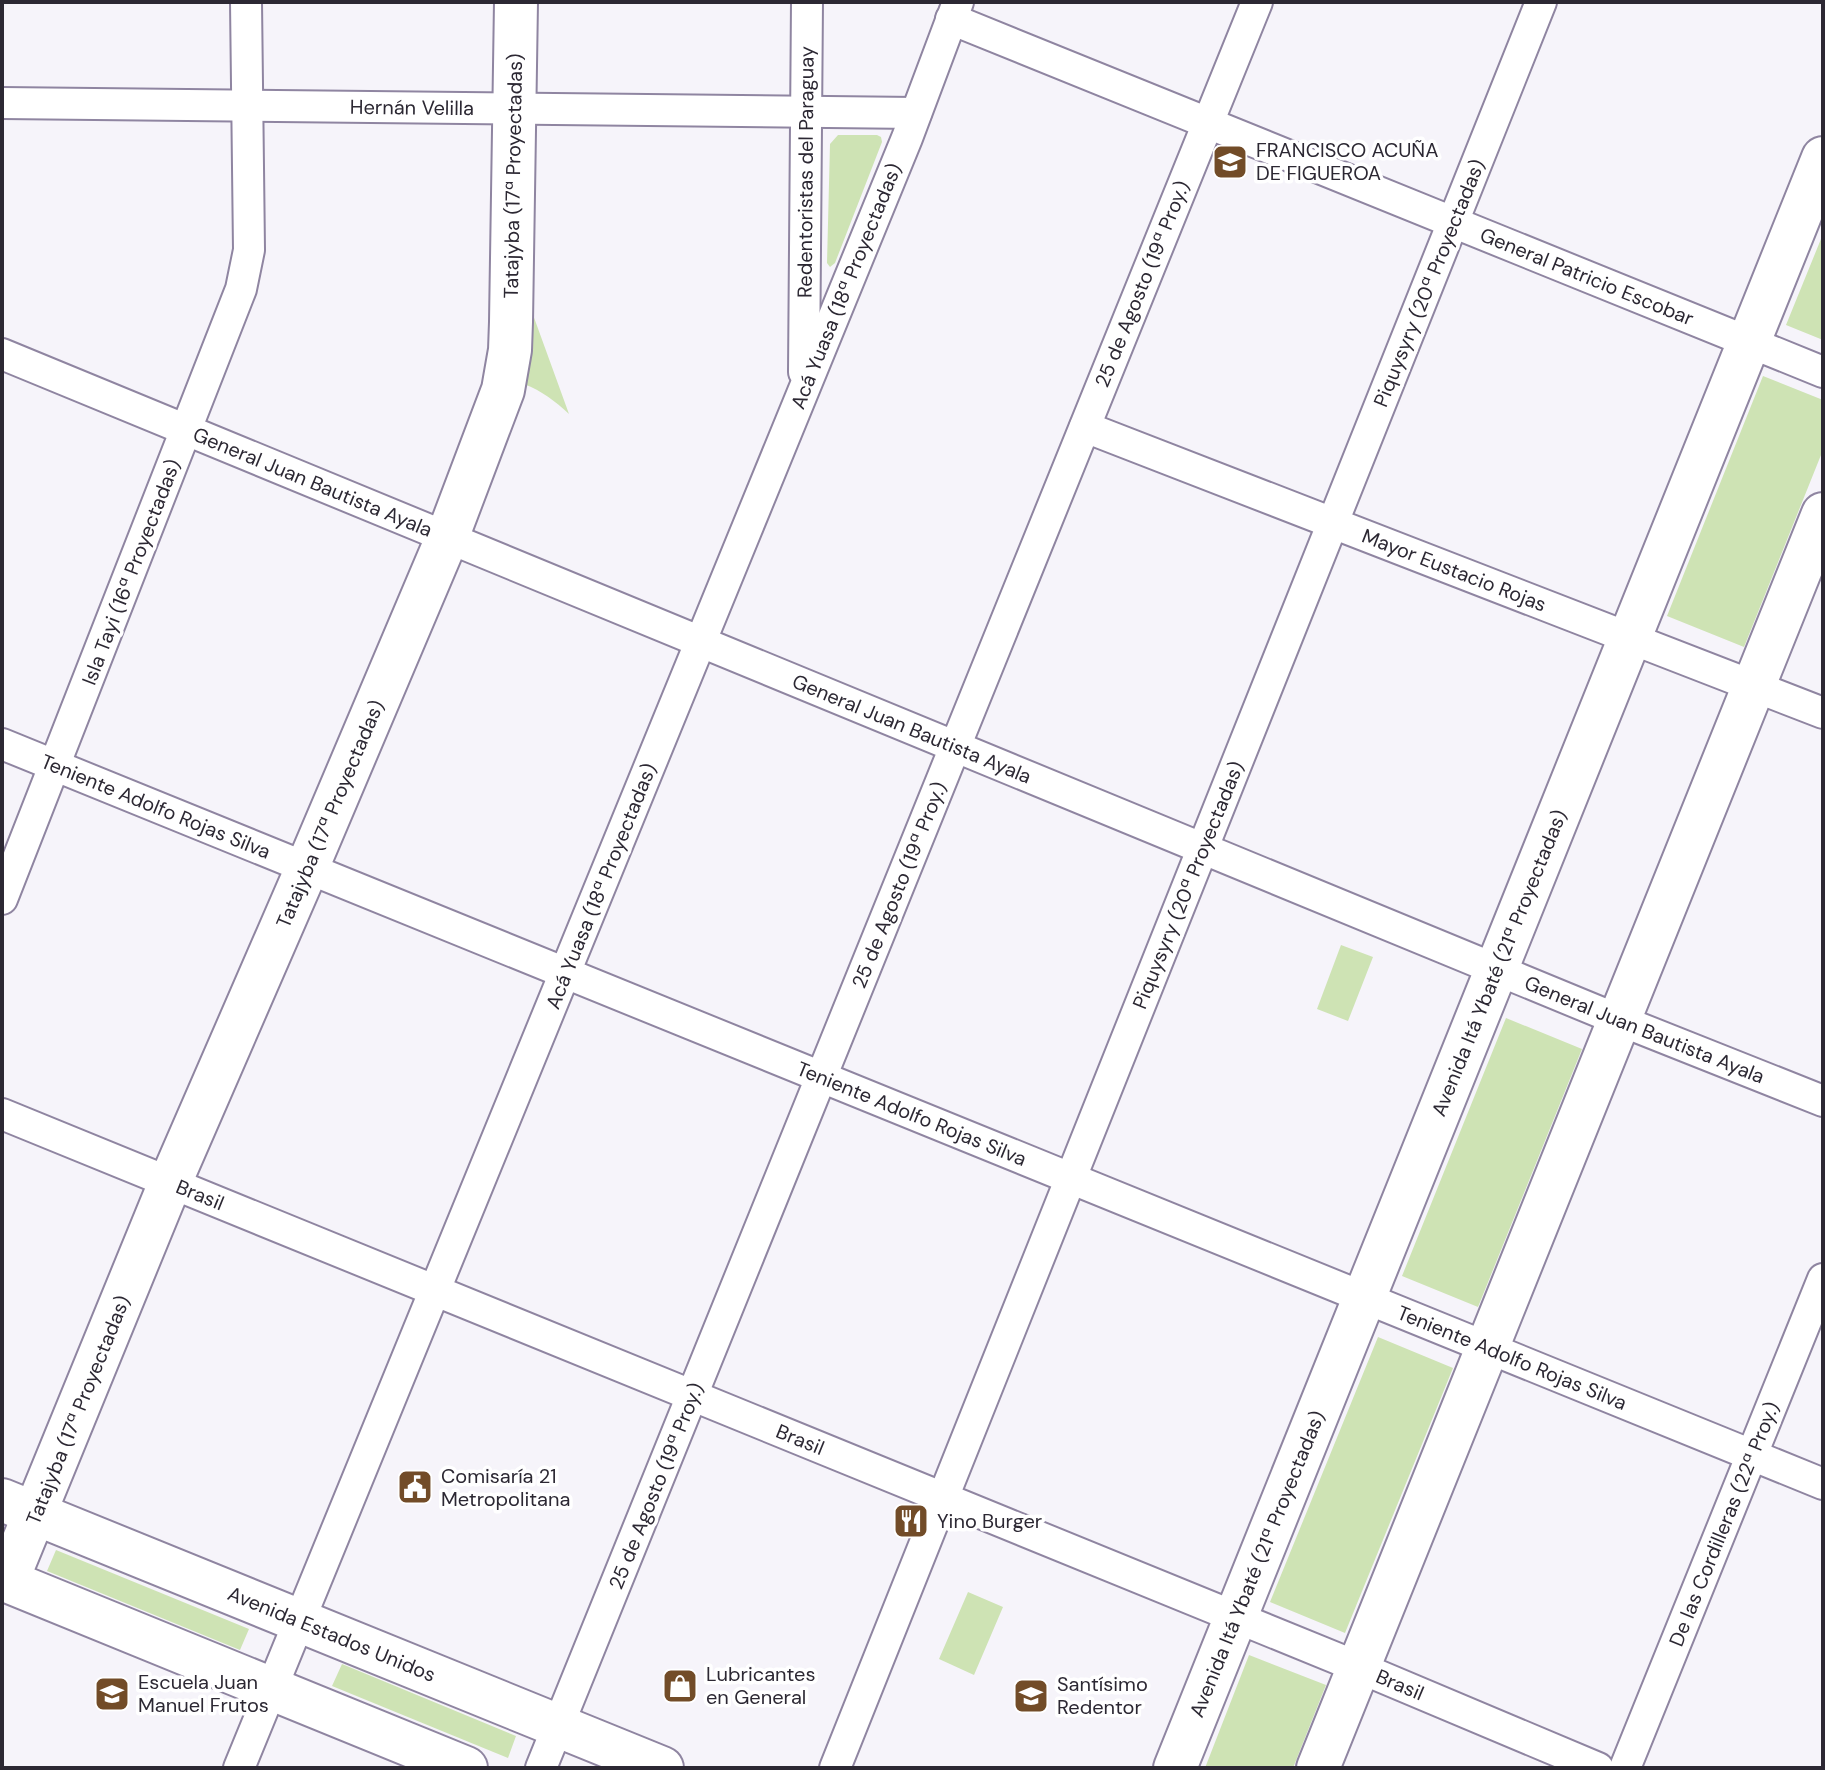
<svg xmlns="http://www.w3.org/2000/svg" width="1825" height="1770" font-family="'DM Sans',sans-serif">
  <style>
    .green { fill: #cee3b4 }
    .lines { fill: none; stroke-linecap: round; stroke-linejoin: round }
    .street-casing { stroke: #8f85a1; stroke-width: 34 }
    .secondary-casing { stroke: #8f85a1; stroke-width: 46 }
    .street { stroke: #fff; stroke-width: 30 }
    .secondary { stroke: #fff; stroke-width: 42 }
    .labels { text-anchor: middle; stroke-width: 7; stroke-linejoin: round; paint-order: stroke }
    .street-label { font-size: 20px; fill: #2c2833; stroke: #fff }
    .poi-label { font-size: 20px; fill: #2c2833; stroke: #fff; text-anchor: start }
  </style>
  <rect width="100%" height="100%" fill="#f6f4fa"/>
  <path class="green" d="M838,135H877L881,137L882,142L835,263L830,267L827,263L830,144Z
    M1823,234V340L1786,325Z
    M532,312L569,414C555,401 542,391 524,384Z
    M1763,376L1823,400V450L1744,647L1667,616Z
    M1341,945L1373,957L1348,1021L1317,1009Z
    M1506,1018L1582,1049L1478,1307L1402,1276Z
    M1378,1337L1453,1368L1345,1633L1270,1602Z
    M56,1550L249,1629L240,1650L47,1571Z
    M968,1592L1003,1607L974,1675L939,1659Z
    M1249,1655L1326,1685L1293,1768H1205Z
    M342,1664L516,1736L508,1758L332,1686Z"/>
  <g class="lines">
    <defs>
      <g id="street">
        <path id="s1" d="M951,19L1823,372"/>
        <path id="s2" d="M2,103L916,113"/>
        <path id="s3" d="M2,354L1619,1020L1823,1101"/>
        <path id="s4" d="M804,372L807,2"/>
        <path id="s5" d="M1085,427L1823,713"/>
        <path id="s6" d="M2,744L1823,1484"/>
        <path d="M2,899L241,289L249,250L246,2"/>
        <path id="s7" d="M2,1114L1358,1667L1598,1768"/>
        <path d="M239,1768L907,138L958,2"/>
        <path d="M541,1768L1257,2"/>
        <path d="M835,1768L1541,2"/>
        <path d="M1625,1768L1823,1279"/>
      </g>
      <g id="secondary">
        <path id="s8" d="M2,1500L662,1768"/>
        <path d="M2,1579L466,1768"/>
        <path d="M7,1581L170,1183L307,868L447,538L503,390L510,350L511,322L516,2"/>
        <path d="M1175,1768L1823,158"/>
        <path d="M1318,1768L1823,514"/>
      </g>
    </defs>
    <use href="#street" class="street-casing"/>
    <use href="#secondary" class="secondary-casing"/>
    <use href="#street" class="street"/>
    <use href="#secondary" class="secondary"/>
  </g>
  <defs>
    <symbol id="school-square" viewBox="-11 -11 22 22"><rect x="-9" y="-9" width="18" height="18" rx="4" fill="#724c28" stroke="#fff"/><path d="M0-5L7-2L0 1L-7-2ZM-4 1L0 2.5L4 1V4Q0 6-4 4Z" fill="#fff"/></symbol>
    <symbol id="civic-square" viewBox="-11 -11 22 22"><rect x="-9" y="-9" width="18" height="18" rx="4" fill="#724c28" stroke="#fff"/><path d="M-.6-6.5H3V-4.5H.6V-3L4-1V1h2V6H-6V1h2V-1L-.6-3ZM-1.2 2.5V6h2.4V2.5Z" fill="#fff"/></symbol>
    <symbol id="restaurant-square" viewBox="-11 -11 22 22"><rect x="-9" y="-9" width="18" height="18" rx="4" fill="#724c28" stroke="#fff"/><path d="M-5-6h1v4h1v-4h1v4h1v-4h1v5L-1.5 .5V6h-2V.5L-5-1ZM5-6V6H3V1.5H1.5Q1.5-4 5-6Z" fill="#fff"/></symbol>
    <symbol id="shop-square" viewBox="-11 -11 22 22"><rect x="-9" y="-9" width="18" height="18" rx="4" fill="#724c28" stroke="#fff"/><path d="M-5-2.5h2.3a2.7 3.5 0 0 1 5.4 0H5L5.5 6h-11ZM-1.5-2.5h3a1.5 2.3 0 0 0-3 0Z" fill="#fff"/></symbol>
    <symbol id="university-square" viewBox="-11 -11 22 22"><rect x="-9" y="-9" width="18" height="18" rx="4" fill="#724c28" stroke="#fff"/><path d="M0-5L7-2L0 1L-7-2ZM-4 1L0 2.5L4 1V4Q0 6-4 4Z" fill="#fff"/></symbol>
  </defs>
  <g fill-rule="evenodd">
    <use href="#school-square" x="1210" y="142" width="40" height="40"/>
    <use href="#civic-square" x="395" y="1467" width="40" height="40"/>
    <use href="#restaurant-square" x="891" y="1501" width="40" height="40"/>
    <use href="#shop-square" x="660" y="1666" width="40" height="40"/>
    <use href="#university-square" x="92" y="1674" width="40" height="40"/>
    <use href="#school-square" x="1011" y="1676" width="40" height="40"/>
  </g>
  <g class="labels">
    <g class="street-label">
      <text dy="7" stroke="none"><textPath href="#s2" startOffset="410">Hernán Velilla</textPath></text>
      <text dy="7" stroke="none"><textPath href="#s4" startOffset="200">Redentoristas del Paraguay</textPath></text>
      <text transform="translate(513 176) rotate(-89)" y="7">Tatajyba (17ª Proyectadas)</text>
      <text dy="7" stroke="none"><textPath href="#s1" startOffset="686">General Patricio Escobar</textPath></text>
      <text transform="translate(1429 283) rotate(-68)" y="7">Piquysyry (20ª Proyectadas)</text>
      <text transform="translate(1142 284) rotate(-68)" y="7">25 de Agosto (19ª Proy.)</text>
      <text transform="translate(846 286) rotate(-68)" y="7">Acá Yuasa (18ª Proyectadas)</text>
      <text dy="7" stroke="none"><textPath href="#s3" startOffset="336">General Juan Bautista Ayala</textPath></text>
      <text dy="7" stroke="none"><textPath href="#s5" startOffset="396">Mayor Eustacio Rojas</textPath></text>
      <text transform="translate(131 572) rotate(-69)" y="7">Isla Tayi (16ª Proyectadas)</text>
      <text dy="7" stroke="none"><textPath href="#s3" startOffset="984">General Juan Bautista Ayala</textPath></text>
      <text dy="7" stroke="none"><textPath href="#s6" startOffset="166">Teniente Adolfo Rojas Silva</textPath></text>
      <text transform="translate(330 814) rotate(-67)" y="7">Tatajyba (17ª Proyectadas)</text>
      <text transform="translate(899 885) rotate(-68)" y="7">25 de Agosto (19ª Proy.)</text>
      <text transform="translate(1188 885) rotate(-68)" y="7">Piquysyry (20ª Proyectadas)</text>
      <text transform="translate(601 886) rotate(-68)" y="7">Acá Yuasa (18ª Proyectadas)</text>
      <text transform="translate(1499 963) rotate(-68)" y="7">Avenida Itá Ybaté (21ª Proyectadas)</text>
      <text dy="7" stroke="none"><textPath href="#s3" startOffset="1776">General Juan Bautista Ayala</textPath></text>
      <text dy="7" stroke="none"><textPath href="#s6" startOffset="982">Teniente Adolfo Rojas Silva</textPath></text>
      <text dy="7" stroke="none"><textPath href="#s7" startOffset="214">Brasil</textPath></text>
      <text dy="7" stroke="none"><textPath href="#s6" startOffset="1630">Teniente Adolfo Rojas Silva</textPath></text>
      <text transform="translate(78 1410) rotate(-68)" y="7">Tatajyba (17ª Proyectadas)</text>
      <text dy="7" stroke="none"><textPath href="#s7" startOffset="862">Brasil</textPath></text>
      <text transform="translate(656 1486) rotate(-68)" y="7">25 de Agosto (19ª Proy.)</text>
      <text transform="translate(1724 1524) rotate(-68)" y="7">De las Cordilleras (22ª Proy.)</text>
      <text transform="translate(1257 1564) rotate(-68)" y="7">Avenida Itá Ybaté (21ª Proyectadas)</text>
      <text dy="7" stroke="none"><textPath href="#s8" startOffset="356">Avenida Estados Unidos</textPath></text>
      <text dy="7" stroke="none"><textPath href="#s7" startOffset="1510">Brasil</textPath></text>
    </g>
    <g class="poi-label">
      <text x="1256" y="157">FRANCISCO ACUÑA<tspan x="1256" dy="23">DE FIGUEROA</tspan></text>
      <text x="441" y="1483">Comisaría 21<tspan x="441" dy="23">Metropolitana</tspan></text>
      <text x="937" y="1528">Yino Burger</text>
      <text x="706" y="1681">Lubricantes<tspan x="706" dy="23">en General</tspan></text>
      <text x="138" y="1689">Escuela Juan<tspan x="138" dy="23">Manuel Frutos</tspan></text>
      <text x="1057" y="1691">Santísimo<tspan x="1057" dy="23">Redentor</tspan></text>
    </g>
  </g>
  <rect width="1825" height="1770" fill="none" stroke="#2c2833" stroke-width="8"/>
</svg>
